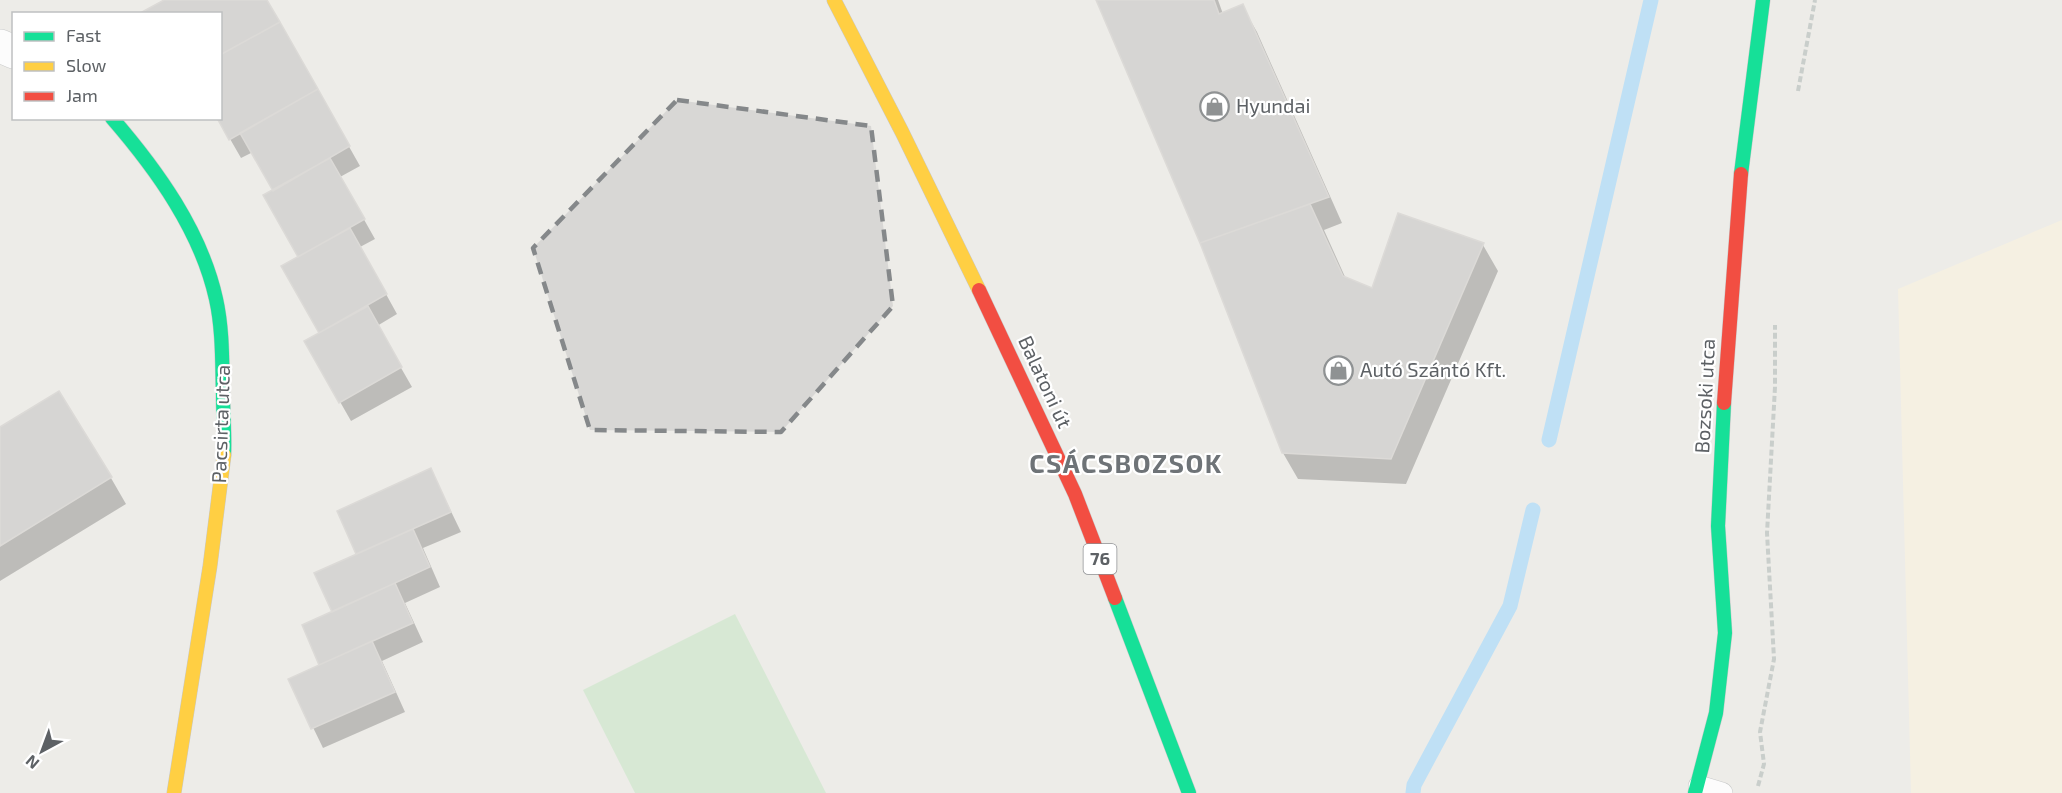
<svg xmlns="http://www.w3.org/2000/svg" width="2062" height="793" font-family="'Exo 2',sans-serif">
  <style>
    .commercial { fill: #f5f0e2 }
    .green { fill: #d7e8d4 }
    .shadow { fill: #0003 }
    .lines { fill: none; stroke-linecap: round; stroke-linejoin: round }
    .stream { stroke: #bfe0f5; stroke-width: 15 }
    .building { fill: #d6d5d3; stroke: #dcdad7; stroke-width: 1.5 }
    .lane-casing { stroke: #c9caca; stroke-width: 22 }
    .street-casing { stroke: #c9caca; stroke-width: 34 }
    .fast-casing { stroke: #c8c8c8; stroke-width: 15 }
    .slow-casing { stroke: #c8c8c8; stroke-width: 15 }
    .jam-casing { stroke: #c8c8c8; stroke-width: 15 }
    .path { stroke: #c9cecb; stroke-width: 4; stroke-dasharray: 6 3; stroke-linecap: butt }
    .lane { stroke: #fcfcfc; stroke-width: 21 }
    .street { stroke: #fcfcfc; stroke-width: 33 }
    .fast { stroke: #16e098; stroke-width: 14 }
    .slow { stroke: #ffcf43; stroke-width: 14 }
    .jam { stroke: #f24e42; stroke-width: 14 }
    .marked { fill: #85888a; fill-opacity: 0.2; stroke: #85888a; stroke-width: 4.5; stroke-dasharray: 12 8; stroke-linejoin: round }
    .labels { text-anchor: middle; stroke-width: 4.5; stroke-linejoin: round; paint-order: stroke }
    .shield { fill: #fff; stroke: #8e9093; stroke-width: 1.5 }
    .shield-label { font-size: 18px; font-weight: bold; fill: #5d6165 }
    .poi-label { font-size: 20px; fill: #5d6165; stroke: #fff; text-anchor: start }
    .street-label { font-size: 20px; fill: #5d6165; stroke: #fff }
    .district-label { font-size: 26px; font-weight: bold; letter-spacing: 1.5px; fill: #6e7377; stroke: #fff }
  </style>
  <rect width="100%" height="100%" fill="#edece8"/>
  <path class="commercial" d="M2062,220V793H1911L1898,289Z"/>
  <path class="green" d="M735,614L826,793H635L583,690Z"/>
  <path class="shadow" d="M167,0H266L360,166L340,177L375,239L360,247L397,314L377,326L412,387L351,421L306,342L321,334L300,257L275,191L253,152L241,158L218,118H220V14H143Z
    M1097,0H1218L1223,14L1242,6L1257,32L1342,223L1324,230L1346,279L1373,290L1483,245L1498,271L1406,484L1298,479L1283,453L1201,242Z
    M0,429L111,478L126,504L0,581Z
    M431,470L461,532L423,548L440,587L405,603L423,642L382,661L405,712L323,748L290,680L321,666L334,612L358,555L339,512Z"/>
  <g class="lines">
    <path class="stream" d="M1549,440L1651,0
      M1413,793L1414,785L1510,606L1533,510"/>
  </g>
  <path class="building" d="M164,0H267L280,22L220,55V14L140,13Z
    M1096,0H1214L1219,14L1243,4L1329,197L1200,243Z
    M280,22L318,89L229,140L217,118H220V55Z
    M318,89L350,146L273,191L240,133Z
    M330,158L365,219L298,257L263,195Z
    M1310,204L1343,276L1372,288L1398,213L1484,243L1391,459L1282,453L1200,243Z
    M350,228L387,294L319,333L281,266Z
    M368,306L402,367L339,403L304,341Z
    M59,391L112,477L0,546V427Z
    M431,468L451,512L356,554L337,511Z
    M413,529L430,567L332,612L314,573Z
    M395,583L413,623L319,665L302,625Z
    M372,641L395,692L311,729L288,679Z"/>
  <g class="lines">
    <defs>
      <path id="lane" d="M1699,786L1722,793"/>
      <path id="street" d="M0,46L14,52"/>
      <path id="fast" d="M112,118C157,170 201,231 216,299C223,330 222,364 223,395C223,415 225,435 224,455
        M1741,174L1763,0
        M1115,598L1189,793
        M1695,793L1716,713L1725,633L1718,526L1724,403"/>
      <path id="slow" d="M834,0L902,132L979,290
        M174,793L210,566L224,455"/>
      <path id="jam" d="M979,290L1075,494L1115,598
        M1724,403L1741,174"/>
    </defs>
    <use href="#lane" class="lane-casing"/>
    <use href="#street" class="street-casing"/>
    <use href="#fast" class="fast-casing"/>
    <use href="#slow" class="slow-casing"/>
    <use href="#jam" class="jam-casing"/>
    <path class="path" d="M1798,91L1815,0
      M1758,786L1764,764L1760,732L1774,659L1767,533L1775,387V325"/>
    <use href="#lane" class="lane"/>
    <use href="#street" class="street"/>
    <use href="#fast" class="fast"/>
    <use href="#slow" class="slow"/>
    <use href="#jam" class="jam"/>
  </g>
  <path class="marked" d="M677,100L871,126L893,306L781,432L590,430L533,248Z"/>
  <defs>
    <symbol id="shop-ring" viewBox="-11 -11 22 22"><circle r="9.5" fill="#fff" stroke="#8f9293" stroke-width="1.5"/><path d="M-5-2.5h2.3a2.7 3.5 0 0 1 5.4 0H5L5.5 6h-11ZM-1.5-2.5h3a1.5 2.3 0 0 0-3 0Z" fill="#8f9293"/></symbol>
  </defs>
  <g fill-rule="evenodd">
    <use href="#shop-ring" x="1198" y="90" width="33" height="33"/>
    <use href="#shop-ring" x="1322" y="354" width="33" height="33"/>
  </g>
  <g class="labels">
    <rect class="shield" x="1083.5" y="544" width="33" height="30" rx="4.5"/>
    <g class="shield-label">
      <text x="1100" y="565">76</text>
    </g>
    <g class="poi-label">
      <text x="1236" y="113">Hyundai</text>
      <text x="1360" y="377">Autó Szántó Kft.</text>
    </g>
    <g class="street-label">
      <text transform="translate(1045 382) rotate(65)" y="7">Balatoni út</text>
      <text transform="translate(1705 396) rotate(-87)" y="7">Bozsoki utca</text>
      <text transform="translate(221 424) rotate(-88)" y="7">Pacsirta utca</text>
    </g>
    <g class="district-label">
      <text x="1126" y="473">CSÁCSBOZSOK</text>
    </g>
  </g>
  <rect x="12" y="12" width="210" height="108" fill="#ffffff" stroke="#bec0c1" stroke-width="1.5"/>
  <rect x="24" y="32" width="30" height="9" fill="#16e098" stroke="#bec0c1" stroke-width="1.5"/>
  <text x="66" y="42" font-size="18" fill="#5d6165">Fast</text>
  <rect x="24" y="62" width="30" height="9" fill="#ffcf43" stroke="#bec0c1" stroke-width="1.5"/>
  <text x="66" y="72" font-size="18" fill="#5d6165">Slow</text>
  <rect x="24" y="92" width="30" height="9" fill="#f24e42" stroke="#bec0c1" stroke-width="1.5"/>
  <text x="66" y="102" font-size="18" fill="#5d6165">Jam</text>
  <g transform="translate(42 751) rotate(221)" stroke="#ffffff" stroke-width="4.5" paint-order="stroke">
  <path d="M0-4.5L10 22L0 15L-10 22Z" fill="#5d6165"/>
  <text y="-9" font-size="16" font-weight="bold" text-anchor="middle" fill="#5d6165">N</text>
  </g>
</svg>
